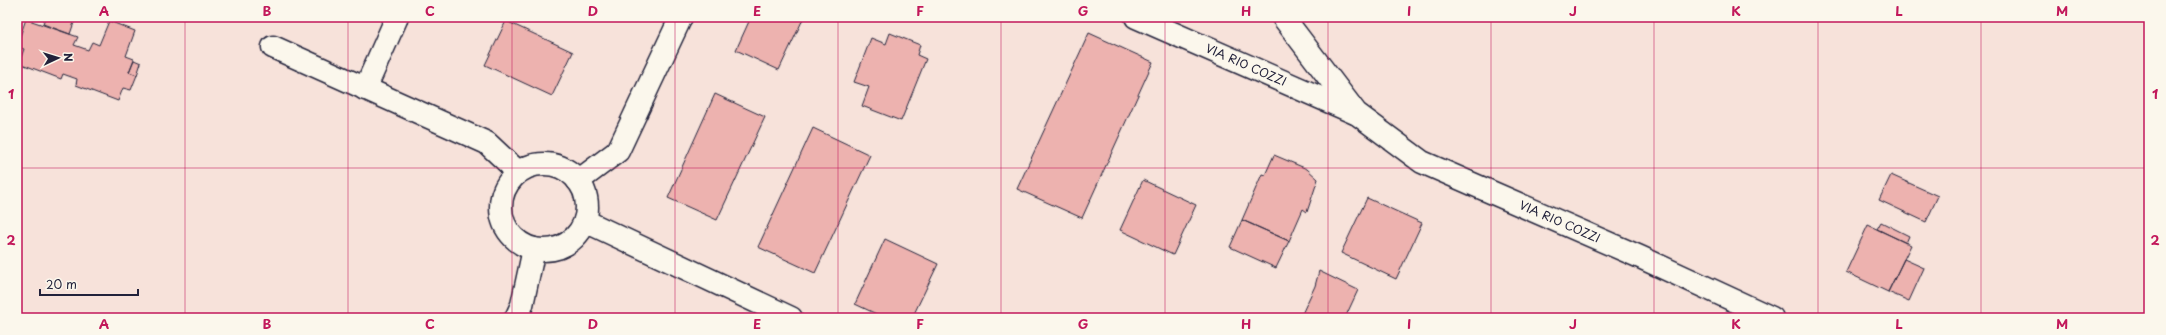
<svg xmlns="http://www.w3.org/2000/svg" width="2166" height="335" font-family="'Playpen Sans',sans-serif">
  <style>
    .building { fill: #edb2af; stroke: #22223b }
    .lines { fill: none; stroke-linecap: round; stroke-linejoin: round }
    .minor-casing { stroke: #22223b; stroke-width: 25 }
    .minor { stroke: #fbf7ec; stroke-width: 22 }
    .grid { fill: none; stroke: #c2185b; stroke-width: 1; stroke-opacity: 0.55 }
    .labels { text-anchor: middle; stroke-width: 3; stroke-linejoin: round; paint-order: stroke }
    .street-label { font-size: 12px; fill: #22223b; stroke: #fbf7ec }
    .neatline { fill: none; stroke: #c2185b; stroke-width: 1.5 }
    .grid-label { font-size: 13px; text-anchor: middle; font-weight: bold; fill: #c2185b }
  </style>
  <rect width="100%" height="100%" fill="#f7e2da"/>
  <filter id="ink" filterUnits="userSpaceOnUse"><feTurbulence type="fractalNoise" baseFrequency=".025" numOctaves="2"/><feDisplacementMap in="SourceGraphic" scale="8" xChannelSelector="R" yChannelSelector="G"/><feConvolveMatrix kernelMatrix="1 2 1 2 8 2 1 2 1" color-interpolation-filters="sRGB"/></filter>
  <g filter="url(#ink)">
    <path class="building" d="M45,17H76L70,34L43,24Z
      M751,17H804L779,70L736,50Z
      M26,19L78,37L74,45L88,50L92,42L99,45L109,21L135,31L126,56L134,59L129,72L137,75L131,90L123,88L118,101L76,85L77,79L63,74L61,79L19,63L24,49L17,47V45Z
      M506,21L573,52L552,96L485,65Z
      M890,33L920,45L917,55L926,59L901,121L862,106L869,87L854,82L871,38L886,44Z
      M1089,33L1153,62L1082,218L1017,189Z
      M134,60L141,63L137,75L129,72Z
      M715,94L765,117L717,220L668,198Z
      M813,128L870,155L815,273L758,247Z
      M1274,155L1307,169L1318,179L1307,212L1303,209L1289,241L1242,220L1262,174L1265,175Z
      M1891,175L1938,196L1926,222L1879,200Z
      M1143,180L1196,205L1173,255L1120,230Z
      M1367,198L1422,223L1396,279L1341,253Z
      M1242,220L1289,241L1276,268L1230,247Z
      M1881,222L1909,236L1906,243L1877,229Z
      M1868,225L1911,245L1888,292L1846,272Z
      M885,239L938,264L912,318H885L855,304Z
      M1904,259L1924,268L1909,301L1888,292Z
      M1319,271L1358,290L1345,318H1307L1301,316L1315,286Z"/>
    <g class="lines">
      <defs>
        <g id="minor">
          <path id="s1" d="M1136,17L1355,113"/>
          <path id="s2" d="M1283,17L1356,113L1422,162L1640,257L1772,318"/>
          <path d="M273,47L487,143L518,172"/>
          <path d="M365,89L397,17"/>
          <circle cx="544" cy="207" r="43"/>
          <path d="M578,181L618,151L681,17"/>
          <path d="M585,221L791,318"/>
          <path d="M516,318L522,305L534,249"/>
        </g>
      </defs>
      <use href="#minor" class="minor-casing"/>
      <use href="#minor" class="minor"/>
    </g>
  </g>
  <path class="grid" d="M185,17V318M348,17V318M512,17V318M675,17V318M838,17V318M1001,17V318M1165,17V318M1328,17V318M1491,17V318M1654,17V318M1818,17V318M1981,17V318M17,168H2149"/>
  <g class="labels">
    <g class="street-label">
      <text dy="4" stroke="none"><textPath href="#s1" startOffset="120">VIA RIO COZZI</textPath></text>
      <text dy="4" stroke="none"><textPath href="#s2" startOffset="353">VIA RIO COZZI</textPath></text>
    </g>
  </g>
  <rect width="2166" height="335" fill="none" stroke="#fbf7ec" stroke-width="44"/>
  <g transform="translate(58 58) rotate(86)" stroke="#fbf7ec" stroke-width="3" paint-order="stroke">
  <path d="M0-3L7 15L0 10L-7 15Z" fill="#22223b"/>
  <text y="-6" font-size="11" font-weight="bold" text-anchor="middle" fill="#22223b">N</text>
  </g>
  <path d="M40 289v6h98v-6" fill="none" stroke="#22223b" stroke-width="2"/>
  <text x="46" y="289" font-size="12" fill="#22223b" stroke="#fbf7ec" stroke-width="3" paint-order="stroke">20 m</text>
  <rect x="22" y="22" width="2122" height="291" class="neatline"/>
  <g class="grid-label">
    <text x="104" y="16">A</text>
    <text x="267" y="16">B</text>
    <text x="430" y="16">C</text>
    <text x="593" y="16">D</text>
    <text x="757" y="16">E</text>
    <text x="920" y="16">F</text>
    <text x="1083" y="16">G</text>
    <text x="1246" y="16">H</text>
    <text x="1409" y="16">I</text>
    <text x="1573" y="16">J</text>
    <text x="1736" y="16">K</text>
    <text x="1899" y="16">L</text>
    <text x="2062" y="16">M</text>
    <text x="11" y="99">1</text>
    <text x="2155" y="99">1</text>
    <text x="11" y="245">2</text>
    <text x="2155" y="245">2</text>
    <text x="104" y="329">A</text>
    <text x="267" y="329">B</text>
    <text x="430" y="329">C</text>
    <text x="593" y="329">D</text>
    <text x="757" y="329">E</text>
    <text x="920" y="329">F</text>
    <text x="1083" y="329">G</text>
    <text x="1246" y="329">H</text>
    <text x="1409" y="329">I</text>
    <text x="1573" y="329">J</text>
    <text x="1736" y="329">K</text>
    <text x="1899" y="329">L</text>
    <text x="2062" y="329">M</text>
  </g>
</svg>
